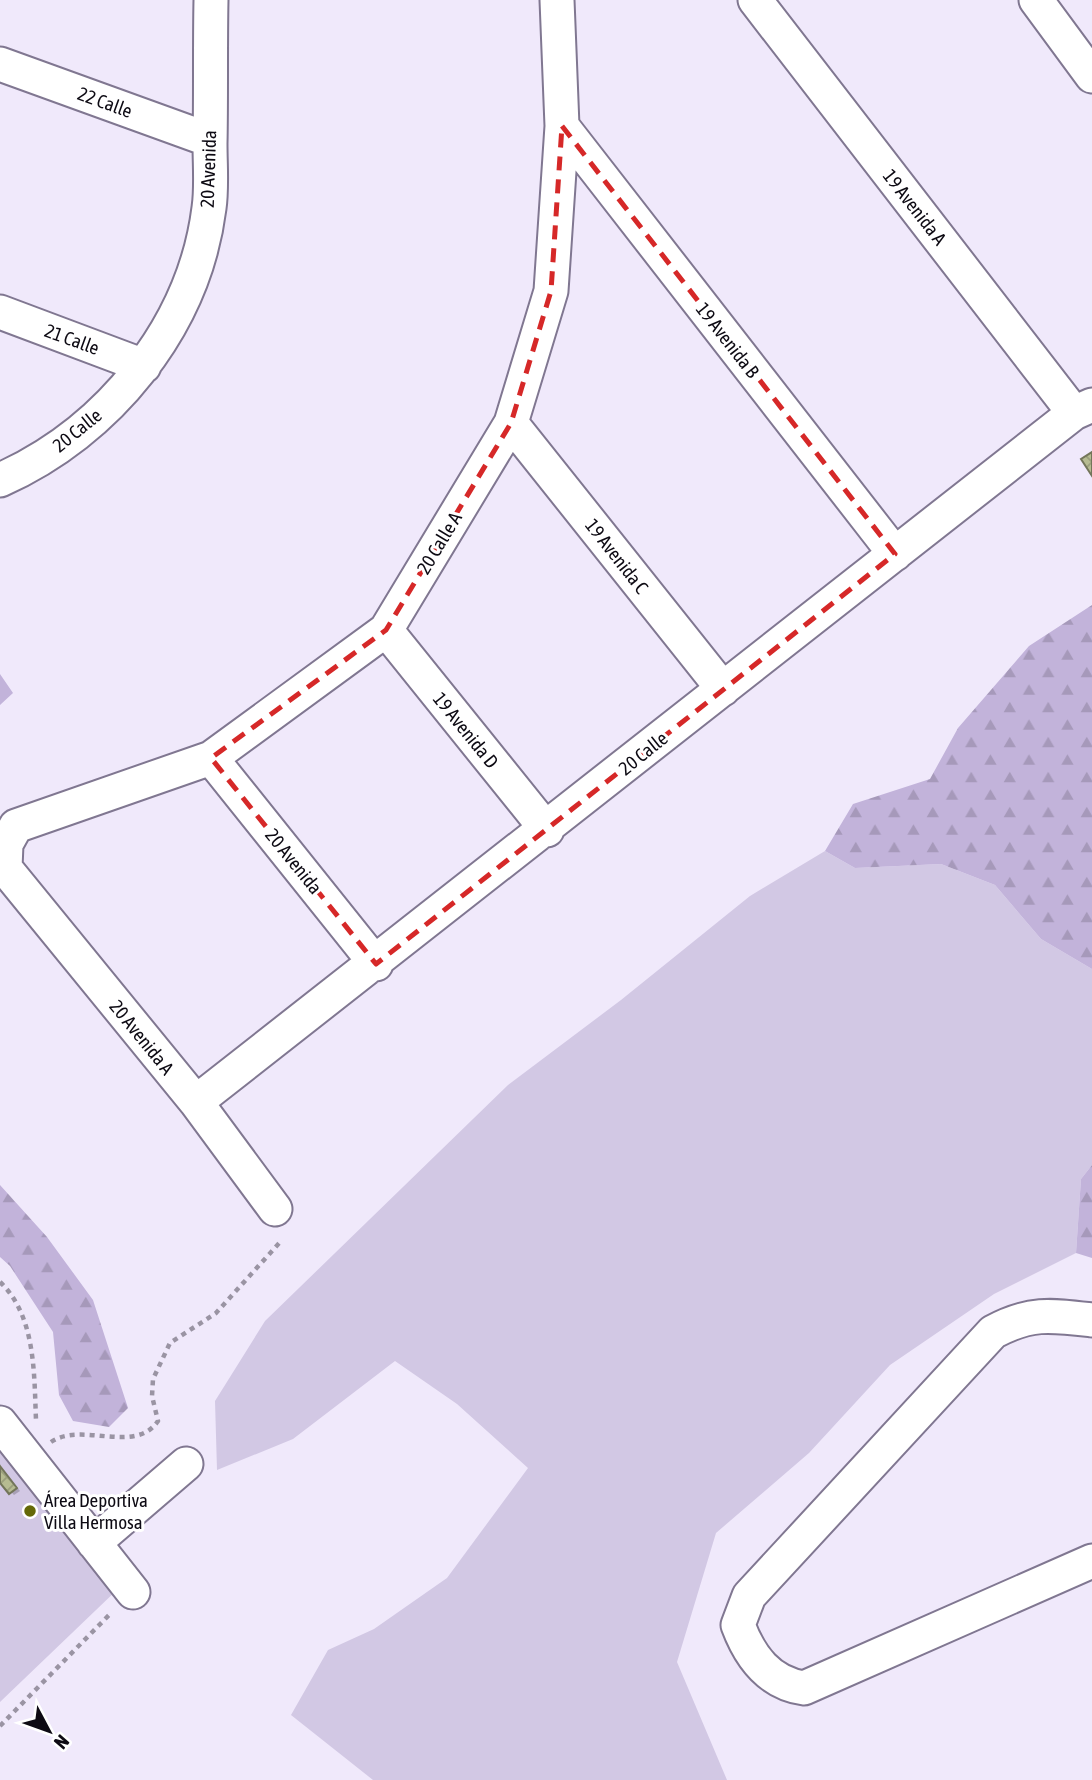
<svg xmlns="http://www.w3.org/2000/svg" width="1092" height="1780" font-family="'Asap Condensed',sans-serif">
  <style>
    .green { fill: #d2c8e4 }
    .forest { fill: url(#forest-firs) }
    .shadow { fill: #0003 }
    .building { fill: url(#building-cross-hatch); stroke: #73755a; stroke-width: 2 }
    .lines { fill: none; stroke-linecap: round; stroke-linejoin: round }
    .minor-casing { stroke: #807791; stroke-width: 37 }
    .path { stroke: #9a94a3; stroke-width: 4.5; stroke-dasharray: 5 5; stroke-linecap: butt }
    .minor { stroke: #fff; stroke-width: 33 }
    .marked { fill: none; stroke: #d62828; stroke-width: 5; stroke-dasharray: 14 9; stroke-linejoin: round }
    .poi-dot { fill: #646808; stroke: #fff; stroke-width: 2.5 }
    .labels { text-anchor: middle; stroke-width: 6; stroke-linejoin: round; paint-order: stroke }
    .street-label { font-size: 19px; fill: #0d0a13; stroke: #fff }
    .poi-label { font-size: 19px; fill: #0d0a13; stroke: #fff; text-anchor: start }
  </style>
  <defs>
    <pattern id="forest-firs" width="22" height="20" patternUnits="userSpaceOnUse" patternTransform="scale(1.75)"><rect width="22" height="20" fill="#c2b3da"/><path d="M5 1l3.5 6h-7zM16 11l3.5 6h-7z" fill="#a699ba"/></pattern>
    <pattern id="building-cross-hatch" width="8" height="8" patternUnits="userSpaceOnUse" patternTransform="scale(1.75)"><rect width="8" height="8" fill="#b6bb91"/><path d="M0 0l8 8M0 8l8-8" fill="none" stroke="#9b9f7c"/></pattern>
  </defs>
  <rect width="100%" height="100%" fill="#f0e9fb"/>
  <path class="green" d="M825,851L855,868L941,864L995,885L1041,939L1092,969V1165L1081,1179L1076,1253L994,1294L890,1365L809,1453L716,1533L677,1662L727,1780H373L291,1715L328,1650L374,1629L447,1578L528,1468L457,1404L395,1361L293,1439L217,1470L215,1401L265,1321L508,1085L621,1000L750,896Z
    M0,1434L120,1587L0,1702Z"/>
  <path class="forest" d="M1092,605V969L1041,939L995,885L941,864L855,868L825,851L853,804L930,779L958,728L1029,646Z
    M0,674L13,693L0,705Z
    M1092,1165V1258L1076,1253L1081,1179Z
    M0,1185L47,1237L93,1300L128,1408L109,1427L73,1421L59,1395L53,1332L10,1266L0,1257Z"/>
  <path class="shadow" d="M0,1467L20,1491L14,1495L0,1480Z"/>
  <path class="building" d="M1092,452V476L1081,459Z
    M0,1466L17,1488L9,1494L0,1483Z"/>
  <g class="lines">
    <defs>
      <path id="minor" d="M755,0L1074,413
        M1036,0L1092,76
        M0,64L210,140
        M562,126L895,554
        M0,312L144,366
        M511,423L723,689
        M0,480C108,432 194,327 209,208C212,188 210,165 210,144C211,96 210,48 211,0
        M386,630L547,830
        M211,758L376,964
        M196,1102L1074,413L1092,405
        M275,1209L196,1102L5,868L6,844L16,826L211,758L386,630L511,423L551,291L562,126L557,0
        M1092,1320C1051,1315 1030,1312 993,1332L749,1596L738,1625C750,1657 769,1683 804,1688L1092,1561
        M0,1423L133,1592
        M94,1543L186,1464"/>
    </defs>
    <use href="#minor" class="minor-casing"/>
    <path class="path" d="M0,1282C36,1316 34,1374 36,1420
      M51,1442C82,1421 135,1455 158,1421L152,1396L153,1379L170,1343L216,1313L282,1240
      M0,1726L112,1612"/>
    <use href="#minor" class="minor"/>
  </g>
  <path class="marked" d="M562,126L895,554L376,964L211,758L386,630L511,423L551,291Z"/>
  <circle class="poi-dot" cx="30" cy="1511" r="7"/>
  <g class="labels">
    <g class="street-label">
      <text transform="translate(105 102) rotate(20)" y="7">22 Calle</text>
      <text transform="translate(208 169) rotate(-88)" y="7">20 Avenida</text>
      <text transform="translate(915 207) rotate(52)" y="7">19 Avenida A</text>
      <text transform="translate(72 339) rotate(20)" y="7">21 Calle</text>
      <text transform="translate(728 340) rotate(52)" y="7">19 Avenida B</text>
      <text transform="translate(77 430) rotate(-39)" y="7">20 Calle</text>
      <text transform="translate(439 543) rotate(-59)" y="7">20 Calle A</text>
      <text transform="translate(617 556) rotate(52)" y="7">19 Avenida C</text>
      <text transform="translate(466 730) rotate(51)" y="7">19 Avenida D</text>
      <text transform="translate(643 753) rotate(-39)" y="7">20 Calle</text>
      <text transform="translate(294 861) rotate(51)" y="7">20 Avenida</text>
      <text transform="translate(142 1037) rotate(51)" y="7">20 Avenida A</text>
    </g>
    <g class="poi-label">
      <text x="44" y="1507">Área Deportiva<tspan x="44" dy="22">Villa Hermosa</tspan></text>
    </g>
  </g>
  <g transform="translate(49 1731) rotate(131)" stroke="#ffffff" stroke-width="5" paint-order="stroke">
  <path d="M0-5L12 26L0 18L-12 26Z" fill="#0d0a13"/>
  <text y="-10" font-size="19" font-weight="bold" text-anchor="middle" fill="#0d0a13">N</text>
  </g>
</svg>
